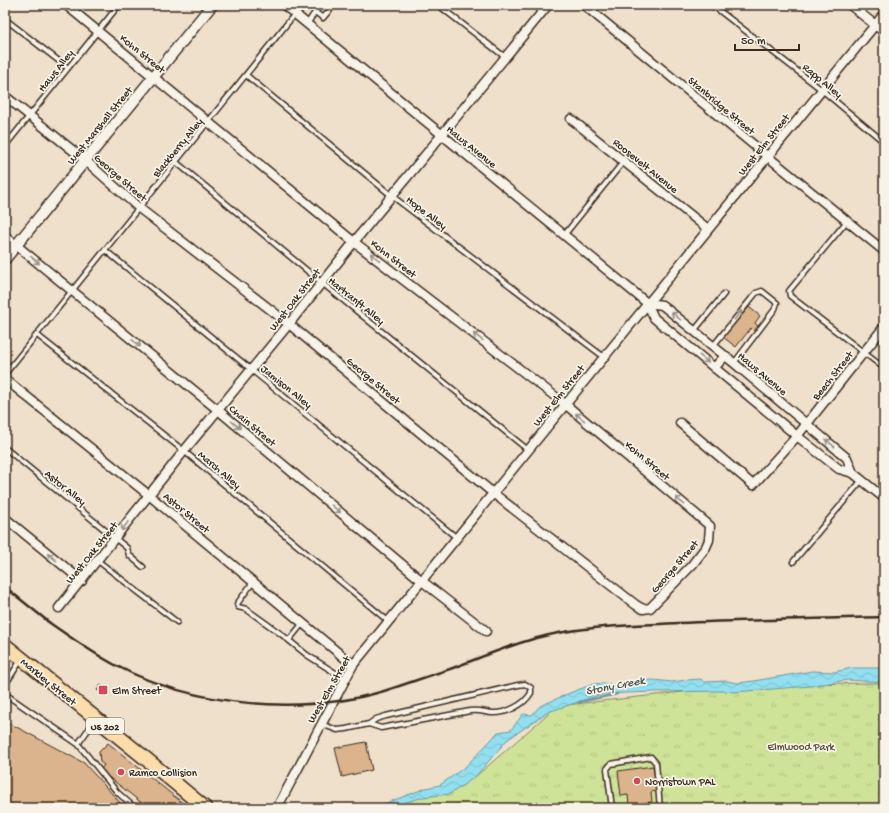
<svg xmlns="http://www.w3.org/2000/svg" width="889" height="813" font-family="'Gochi Hand',sans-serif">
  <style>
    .park { fill: url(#park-tufts); stroke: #84865b }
    .water { fill: url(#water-waves); stroke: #6f979c }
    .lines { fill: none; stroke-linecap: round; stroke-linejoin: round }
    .stream { stroke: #6f979c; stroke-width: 2.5 }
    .building { fill: #dbb38c; stroke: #3b2a1e }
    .service-casing { stroke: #3b2a1e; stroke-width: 7 }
    .minor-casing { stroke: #3b2a1e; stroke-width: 11 }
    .tertiary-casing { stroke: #3b2a1e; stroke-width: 13 }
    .trunk-casing { stroke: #3b2a1e; stroke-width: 16 }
    .service { stroke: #f7f3e8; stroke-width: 4 }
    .minor { stroke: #f7f3e8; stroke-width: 8 }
    .tertiary { stroke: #f7f3e8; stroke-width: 10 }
    .trunk { stroke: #fbddab; stroke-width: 13 }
    .rail { stroke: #3b2a1e; stroke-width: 2.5 }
    .oneway { stroke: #998e83 }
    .poi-dot { fill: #d1495b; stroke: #f7f3e8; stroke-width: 1.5 }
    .labels { text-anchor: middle; stroke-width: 3.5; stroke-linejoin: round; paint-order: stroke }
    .shield { fill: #f7f3e8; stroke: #73665b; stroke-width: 1 }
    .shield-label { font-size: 10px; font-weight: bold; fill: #3b2a1e }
    .street-label { font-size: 11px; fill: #3b2a1e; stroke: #f7f3e8 }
    .poi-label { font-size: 11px; fill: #3b2a1e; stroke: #f7f3e8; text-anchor: start }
    .park-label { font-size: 11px; fill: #584f36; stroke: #f7f3e8 }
    .water-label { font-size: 12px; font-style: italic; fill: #505752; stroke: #f7f3e8 }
  </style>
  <defs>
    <pattern id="park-tufts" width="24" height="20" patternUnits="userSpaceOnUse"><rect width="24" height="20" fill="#cee398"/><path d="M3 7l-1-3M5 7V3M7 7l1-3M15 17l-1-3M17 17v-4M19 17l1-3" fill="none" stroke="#b2c383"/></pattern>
    <pattern id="water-waves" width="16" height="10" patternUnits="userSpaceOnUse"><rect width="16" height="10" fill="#91dff0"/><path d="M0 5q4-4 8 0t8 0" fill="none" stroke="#7ec0cd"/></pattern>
  </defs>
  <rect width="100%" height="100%" fill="#efe0cc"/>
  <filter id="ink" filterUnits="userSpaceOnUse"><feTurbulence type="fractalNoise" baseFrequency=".025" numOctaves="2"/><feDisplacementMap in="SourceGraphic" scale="8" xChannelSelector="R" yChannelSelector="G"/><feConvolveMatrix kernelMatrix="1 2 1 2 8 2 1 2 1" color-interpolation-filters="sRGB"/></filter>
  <g filter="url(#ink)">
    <path class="park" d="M884,683V808H376L475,777L557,706L755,684Z"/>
    <path class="water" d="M852,668H884V682L847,680L811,686L734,692L724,691L653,692L602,694L548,712L507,740L475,777L450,794L423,797L388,808H345L351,806H379L426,788L440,785L465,767L491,740L498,732L511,730L523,714L532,715L540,706L572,692L594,684L604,683L620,686L631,684L640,681L653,680L672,682L686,680L701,679L704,682L727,681L737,683L754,681L812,671L834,672Z"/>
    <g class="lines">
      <path class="stream" d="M579,702L617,694"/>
    </g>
    <path class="building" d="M749,307L760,316L755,323L759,327L755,332L751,328L736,347L723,337Z
      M101,685L109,692L105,696L97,690Z
      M9,723L84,763L125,808H77L76,806L73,808H12L5,804V731Z
      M366,742L372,770L342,777L335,748Z
      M108,743L184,804L181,808H148L100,770L104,765L100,762L99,752Z
      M653,766L657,791L651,792L652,802L629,805L628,795L621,796L618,771Z"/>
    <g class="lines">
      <defs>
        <path id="service" d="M438,5L505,57
          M712,5L822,90L884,142
          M315,12L323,18L334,5
          M5,19L68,68
          M307,24L320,5
          M246,75L392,196L604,357
          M5,146L119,5
          M176,162L322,283L528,450
          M847,221L789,291L790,296L884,368
          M565,234L624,161
          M105,250L457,538
          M694,331L724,294
          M37,335L184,451L388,621
          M713,346L756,293L762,291L777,303L775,309L734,363
          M5,374L302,5
          M5,448L127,548L129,555L143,567
          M98,561L177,622
          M793,562L862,480
          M253,582L237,604L238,607L246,609L281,634L307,655L345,679
          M289,640L303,623
          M5,685L21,660
          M5,694L78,744L117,792L135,808
          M321,724L337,730L346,729L369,724L376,719L386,716L518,685L525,684L531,688V693C524,705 506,714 492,713C484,712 480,710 470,711L381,728L369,724
          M78,744L95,720
          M612,808L607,769L611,764L651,757L656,763L660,808"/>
        <path id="minor" d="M284,5L647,303L654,318L797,436L839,469L853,473L884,498
          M584,5L767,156L884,251
          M850,5L884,32
          M5,96L86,161L139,208L289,324L493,493L636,605L643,609L650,608L692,565L706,547L709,540L710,526L565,404L354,242L66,5
          M571,119L708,229
          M5,236L218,410L422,581L486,631
          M647,303L662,305L734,363L847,458L853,473
          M714,368L725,356
          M5,379L150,496L353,665
          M680,423L753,485L797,436L884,327
          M5,518L82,581
          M59,608L184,451L289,324L354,242L548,5
          M277,808L353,665L884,14"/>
        <path id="tertiary" d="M5,259L212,5"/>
        <path id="trunk" d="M5,645L145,758L205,808"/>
      </defs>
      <use href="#service" class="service-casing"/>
      <use href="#minor" class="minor-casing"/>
      <use href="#tertiary" class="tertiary-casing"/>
      <use href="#trunk" class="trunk-casing"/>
      <use href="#service" class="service"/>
      <use href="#minor" class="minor"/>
      <use href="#tertiary" class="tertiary"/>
      <use href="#trunk" class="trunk"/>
      <path class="rail" d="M5,587L50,623
        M47,621C70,637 92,653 117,666C194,706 300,716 384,691C406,684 428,676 450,669C490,654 528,637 570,631C606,625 643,625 679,623C747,620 816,619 884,617"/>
    </g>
    <defs><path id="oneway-shaft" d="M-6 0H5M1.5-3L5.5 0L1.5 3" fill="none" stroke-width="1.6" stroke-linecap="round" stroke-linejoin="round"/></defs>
    <g class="oneway">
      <use href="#oneway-shaft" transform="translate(375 257) rotate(-142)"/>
      <use href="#oneway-shaft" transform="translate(35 260) rotate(41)"/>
      <use href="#oneway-shaft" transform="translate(738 315) rotate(-51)"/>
      <use href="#oneway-shaft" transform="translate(676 316) rotate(-141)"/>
      <use href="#oneway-shaft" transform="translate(478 337) rotate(-142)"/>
      <use href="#oneway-shaft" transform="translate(136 343) rotate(39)"/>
      <use href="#oneway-shaft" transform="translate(704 359) rotate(40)"/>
      <use href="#oneway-shaft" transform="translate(580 417) rotate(-140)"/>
      <use href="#oneway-shaft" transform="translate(236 425) rotate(40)"/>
      <use href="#oneway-shaft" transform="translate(830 443) rotate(-140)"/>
      <use href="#oneway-shaft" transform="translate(680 501) rotate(-140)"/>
      <use href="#oneway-shaft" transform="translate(336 509) rotate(40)"/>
      <use href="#oneway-shaft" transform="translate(125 526) rotate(128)"/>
      <use href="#oneway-shaft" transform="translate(52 557) rotate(-141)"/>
    </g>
  </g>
  <g class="poi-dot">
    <rect x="98" y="685" width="10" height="10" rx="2"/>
    <circle cx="121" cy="772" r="4"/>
    <circle cx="637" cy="781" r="4"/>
  </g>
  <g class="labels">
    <rect class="shield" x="86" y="718" width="38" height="16" rx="3"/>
    <g class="shield-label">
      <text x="105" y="730">US 202</text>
    </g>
    <g class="street-label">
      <text transform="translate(143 53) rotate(39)" y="4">Kohn Street</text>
      <text transform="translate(55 70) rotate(-52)" y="4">Haws Alley</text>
      <text transform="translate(823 80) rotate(39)" y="4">Rapp Alley</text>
      <text transform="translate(722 105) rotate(40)" y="4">Stanbridge Street</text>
      <text transform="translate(99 125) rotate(-51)" y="4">West Marshall Street</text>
      <text transform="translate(763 144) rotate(-51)" y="4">West Elm Street</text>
      <text transform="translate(472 146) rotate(39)" y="4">Haws Avenue</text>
      <text transform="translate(177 147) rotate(-51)" y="4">Blackberry Alley</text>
      <text transform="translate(646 165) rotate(39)" y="4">Roosevelt Avenue</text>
      <text transform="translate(121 177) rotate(41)" y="4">George Street</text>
      <text transform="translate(427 212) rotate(37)" y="4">Hope Alley</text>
      <text transform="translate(394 258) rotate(38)" y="4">Kohn Street</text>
      <text transform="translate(294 299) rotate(-52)" y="4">West Oak Street</text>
      <text transform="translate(357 300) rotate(39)" y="4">Hartranft Alley</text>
      <text transform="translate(763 373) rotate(40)" y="4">Haws Avenue</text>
      <text transform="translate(832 375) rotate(-52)" y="4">Beech Street</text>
      <text transform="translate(374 380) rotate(40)" y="4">George Street</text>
      <text transform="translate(287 386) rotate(39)" y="4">Jamison Alley</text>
      <text transform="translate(558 395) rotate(-51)" y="4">West Elm Street</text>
      <text transform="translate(253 425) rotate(40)" y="4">Chain Street</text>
      <text transform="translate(648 460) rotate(40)" y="4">Kohn Street</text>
      <text transform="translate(220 469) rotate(40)" y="4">March Alley</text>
      <text transform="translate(66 487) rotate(39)" y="4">Astor Alley</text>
      <text transform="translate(187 512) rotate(40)" y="4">Astor Street</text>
      <text transform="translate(91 552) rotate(-51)" y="4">West Oak Street</text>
      <text transform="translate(674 566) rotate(-49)" y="4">George Street</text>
      <text transform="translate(49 681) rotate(39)" y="4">Markley Street</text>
      <text transform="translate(328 689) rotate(-60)" y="4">West Elm Street</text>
    </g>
    <g class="poi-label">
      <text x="112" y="694">Elm Street</text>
      <text x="129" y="776">Ramco Collision</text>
      <text x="645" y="785">Norristown PAL</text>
    </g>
    <g class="park-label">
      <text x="801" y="750">Elmwood Park</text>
    </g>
    <g class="water-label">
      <text transform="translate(615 685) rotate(-11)" y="4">Stony Creek</text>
    </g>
  </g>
  <rect width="889" height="813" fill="none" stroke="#f7f3e8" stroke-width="20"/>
  <rect x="10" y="10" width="869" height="793" fill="none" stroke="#3b2a1e" stroke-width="1.5" filter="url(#ink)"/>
  <path d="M735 44v6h64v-6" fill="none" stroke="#3b2a1e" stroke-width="2"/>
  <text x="741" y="44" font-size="12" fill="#3b2a1e" stroke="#f7f3e8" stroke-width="3" paint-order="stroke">50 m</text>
</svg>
